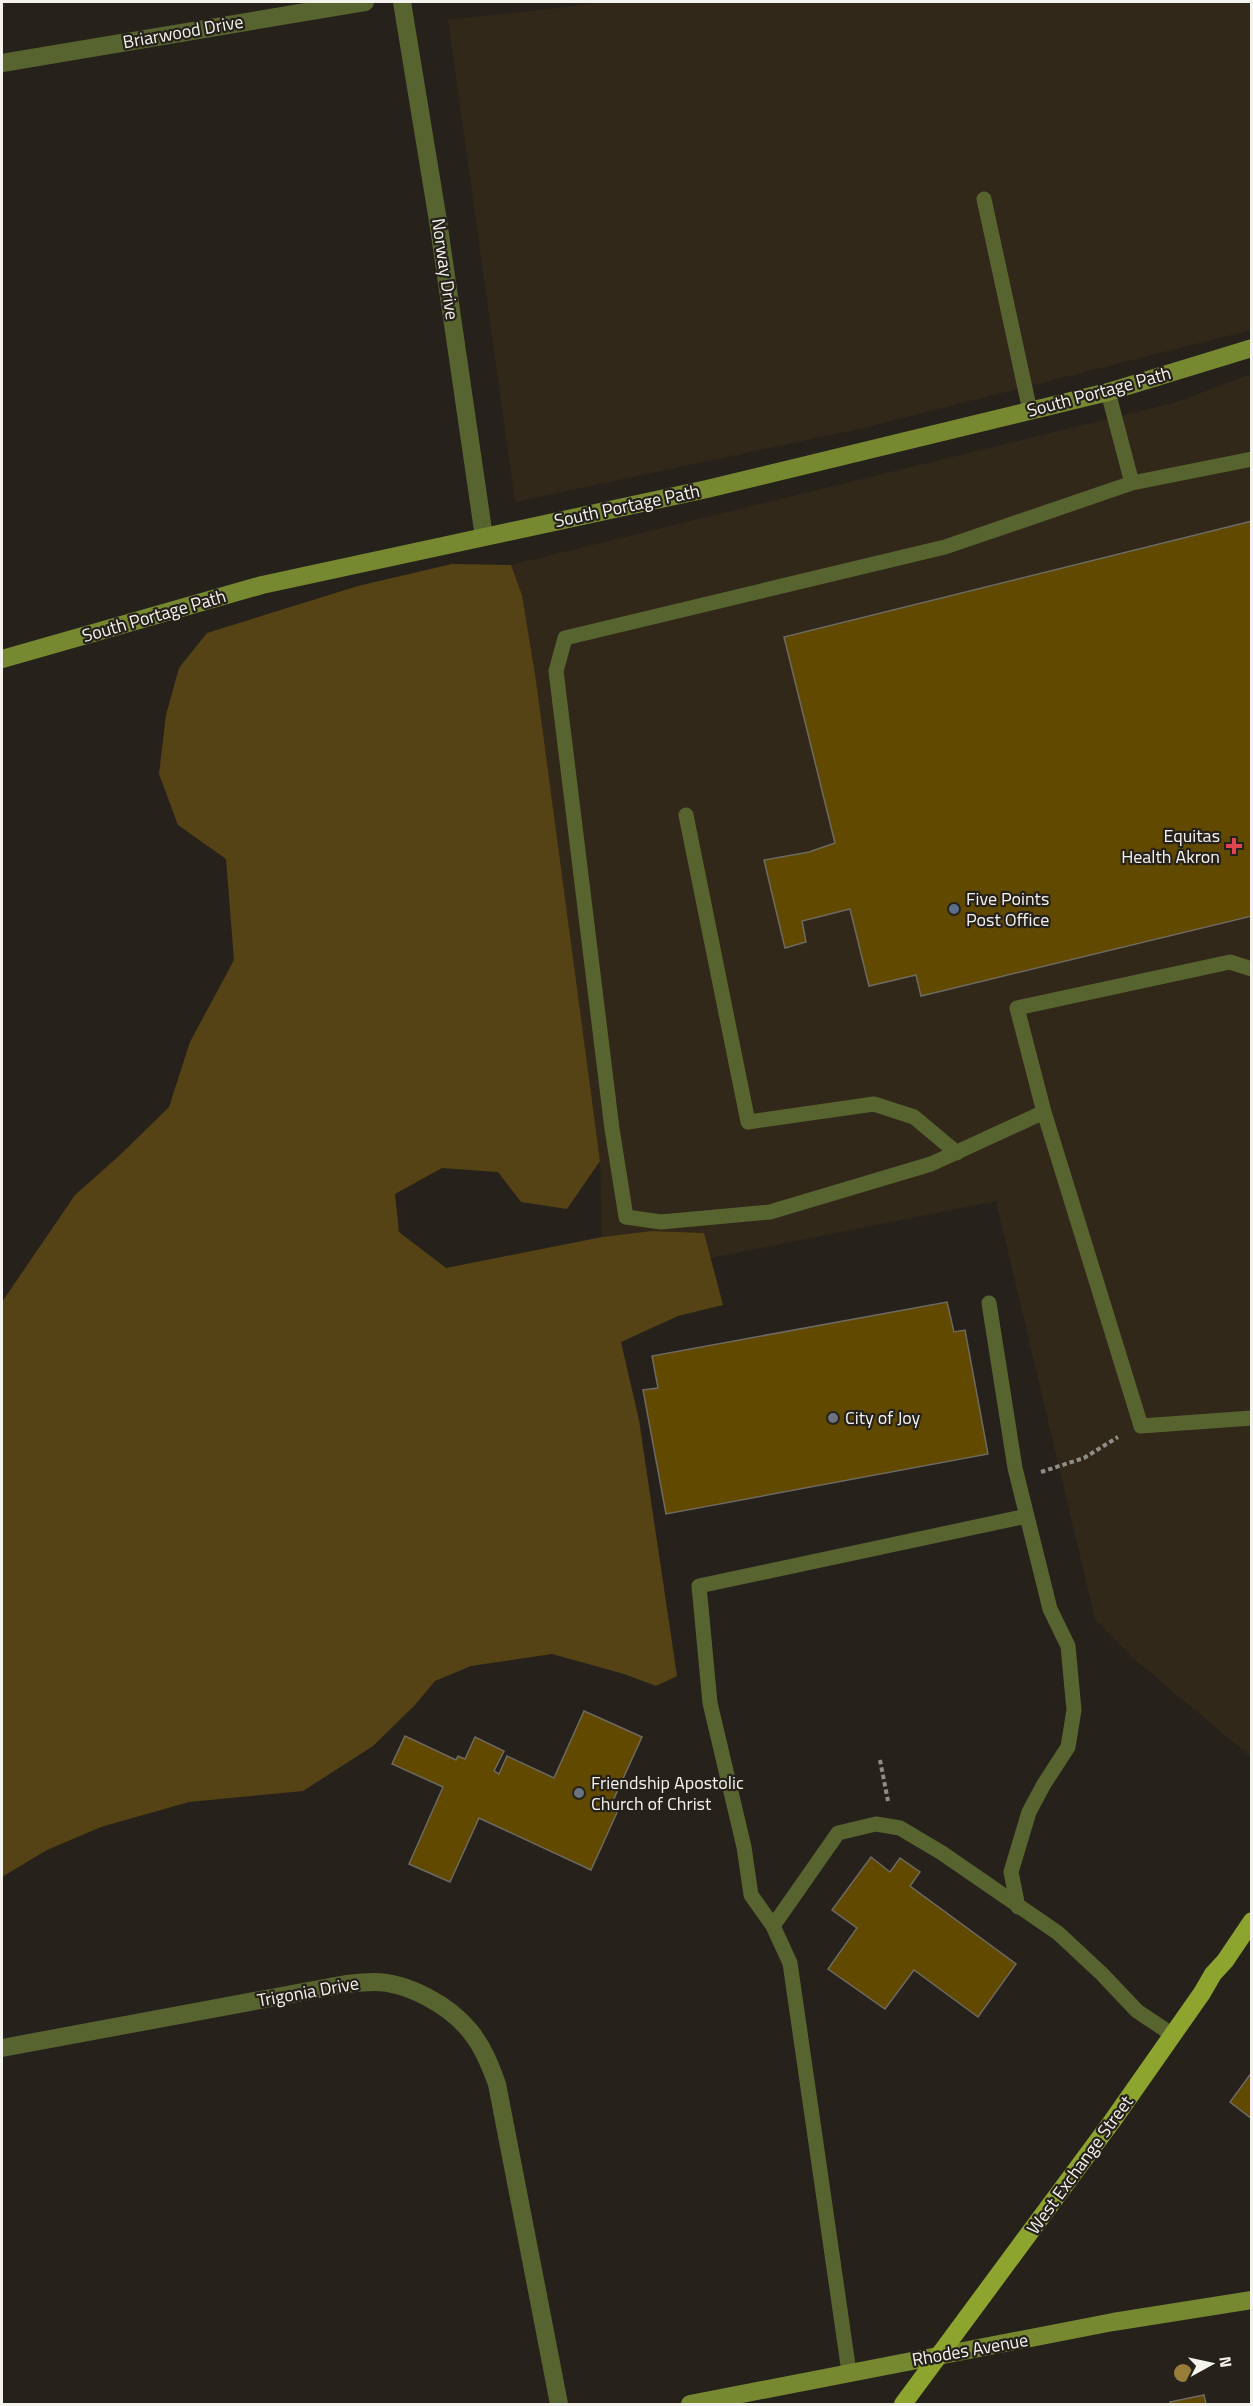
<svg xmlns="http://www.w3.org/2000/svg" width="1253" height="2406" font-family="'Titillium Web',sans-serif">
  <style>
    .commercial { fill: #322819 }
    .green { fill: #554315 }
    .building { fill: #614900; stroke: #6e6a62; stroke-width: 1.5 }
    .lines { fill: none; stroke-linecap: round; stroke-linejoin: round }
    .path { stroke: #908d87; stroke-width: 4; stroke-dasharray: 4.5 3; stroke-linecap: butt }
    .lane { stroke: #586430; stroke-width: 15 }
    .street { stroke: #586430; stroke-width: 18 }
    .secondary { stroke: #768931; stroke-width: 18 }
    .primary { stroke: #8da52e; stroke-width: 18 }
    .tree { fill: #977c3a }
    .health-dot { fill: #e0444e; stroke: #26221b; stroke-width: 2 }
    .service-dot { fill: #5c6f8a; stroke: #26221b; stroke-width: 2 }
    .worship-dot { fill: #6b7280; stroke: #26221b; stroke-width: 2 }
    .labels { text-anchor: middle; stroke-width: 4.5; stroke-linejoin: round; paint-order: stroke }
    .street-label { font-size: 18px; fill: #f5f3ee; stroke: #26221b }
    .poi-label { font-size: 18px; fill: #f5f3ee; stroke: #26221b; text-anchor: start }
  </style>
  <rect width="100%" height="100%" fill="#26221b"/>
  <path class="commercial" d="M600,2H1251V330L863,428L515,502L448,20L568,7Z
    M1251,374V1757L1134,1659L1095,1619L996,1201L710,1258L703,1233L652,1231L602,1237L600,1161L522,595L511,565L1177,402Z"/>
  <path class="green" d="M452,564L511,565L522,595L536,681L600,1161L567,1209L521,1202L498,1172L442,1168L395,1194L399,1232L446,1268L602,1237L652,1231L704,1233L723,1305L678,1316L621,1342L639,1420L677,1676L656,1686L624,1674L552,1654L471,1666L435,1681L415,1705L373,1746L303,1791L189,1802L101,1827L47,1850L2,1877V1302L75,1195L120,1155L169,1107L190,1042L234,960L226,859L178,825L159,774L166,715L179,668L207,633L358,586Z"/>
  <path class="building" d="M1252,521V916L921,996L916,975L869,986L850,909L802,921L806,942L785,948L764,860L809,852L835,843L784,637Z
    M947,1302L954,1332L965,1330L988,1454L666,1514L643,1390L658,1388L652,1356Z
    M584,1711L642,1737L611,1805L619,1808L591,1870L479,1818L450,1882L409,1864L443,1787L392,1764L405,1736L456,1760L458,1756L465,1759L475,1737L504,1751L494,1771L499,1774L507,1756L554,1778Z
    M871,1857L890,1872L900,1858L920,1872L910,1886L1016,1964L978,2017L914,1970L885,2009L828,1969L857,1928L832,1910Z
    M1252,2072V2119L1230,2102Z
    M1204,2395L1206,2404H1171L1170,2402Z"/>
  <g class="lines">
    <path class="path" d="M1041,1472L1084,1458L1118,1437
      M880,1760L888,1801"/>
    <path class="lane" d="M984,199L1030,411
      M1108,392L1132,483L945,547L565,638L556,671L612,1129L626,1217L661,1222L770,1212L931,1164L1044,1112L1141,1426L1252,1418
      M1132,483L1252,459
      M686,815L748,1122L874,1104L914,1117L957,1153
      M1044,1112L1017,1008L1230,962L1252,969
      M989,1303L1015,1468L1050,1609L1068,1646L1074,1710L1068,1747L1044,1784L1029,1812L1011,1872L1018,1907
      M773,1926L838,1833L876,1824L900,1828L942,1853L1058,1933L1102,1974L1137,2011L1173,2035
      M849,2372L790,1963L773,1926L751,1895L744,1847L710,1703L699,1586L1027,1516"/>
    <path class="street" d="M402,2L438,221L484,537
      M2,63L365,2
      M2,2048L346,1984C355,1983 365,1982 374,1982C407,1982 449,2005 470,2031C483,2047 490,2065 497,2084L559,2404"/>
    <path class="secondary" d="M2,659L262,585L707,489L1108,392L1252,348
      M690,2404L1113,2322L1252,2300"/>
    <path class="primary" d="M903,2404L1113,2120L1202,1993L1213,1974L1225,1961L1252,1921"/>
  </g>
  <circle class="tree" cx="1183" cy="2373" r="9"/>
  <path class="health-dot" d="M1231 837h6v6h6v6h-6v6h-6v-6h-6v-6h6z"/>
  <circle class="service-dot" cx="954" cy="909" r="6"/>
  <g class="worship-dot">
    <circle cx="833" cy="1418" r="6"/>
    <circle cx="579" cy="1793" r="6"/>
  </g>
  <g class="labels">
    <g class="street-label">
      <text transform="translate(183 32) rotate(-10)" y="6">Briarwood Drive</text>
      <text transform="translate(445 269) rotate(82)" y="6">Norway Drive</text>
      <text transform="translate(1099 392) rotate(-15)" y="6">South Portage Path</text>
      <text transform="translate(627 506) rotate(-12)" y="6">South Portage Path</text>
      <text transform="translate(154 616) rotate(-16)" y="6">South Portage Path</text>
      <text transform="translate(308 1992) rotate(-10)" y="6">Trigonia Drive</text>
      <text transform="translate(1080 2165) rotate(-54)" y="6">West Exchange Street</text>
      <text transform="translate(970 2350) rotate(-10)" y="6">Rhodes Avenue</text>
    </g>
    <g class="poi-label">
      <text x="1220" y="842" text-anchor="end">Equitas<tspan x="1220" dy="21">Health Akron</tspan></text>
      <text x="966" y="905">Five Points<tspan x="966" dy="21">Post Office</tspan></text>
      <text x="845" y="1424">City of Joy</text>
      <text x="591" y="1789">Friendship Apostolic<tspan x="591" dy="21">Church of Christ</tspan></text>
    </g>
  </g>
  <rect width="1253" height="2406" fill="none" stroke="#f5f3ee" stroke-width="6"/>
  <g transform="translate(1211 2364) rotate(82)" stroke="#26221b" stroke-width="4.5" paint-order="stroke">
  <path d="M0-4.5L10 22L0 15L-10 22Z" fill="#f5f3ee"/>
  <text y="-9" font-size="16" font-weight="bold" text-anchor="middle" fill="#f5f3ee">N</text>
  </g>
</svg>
